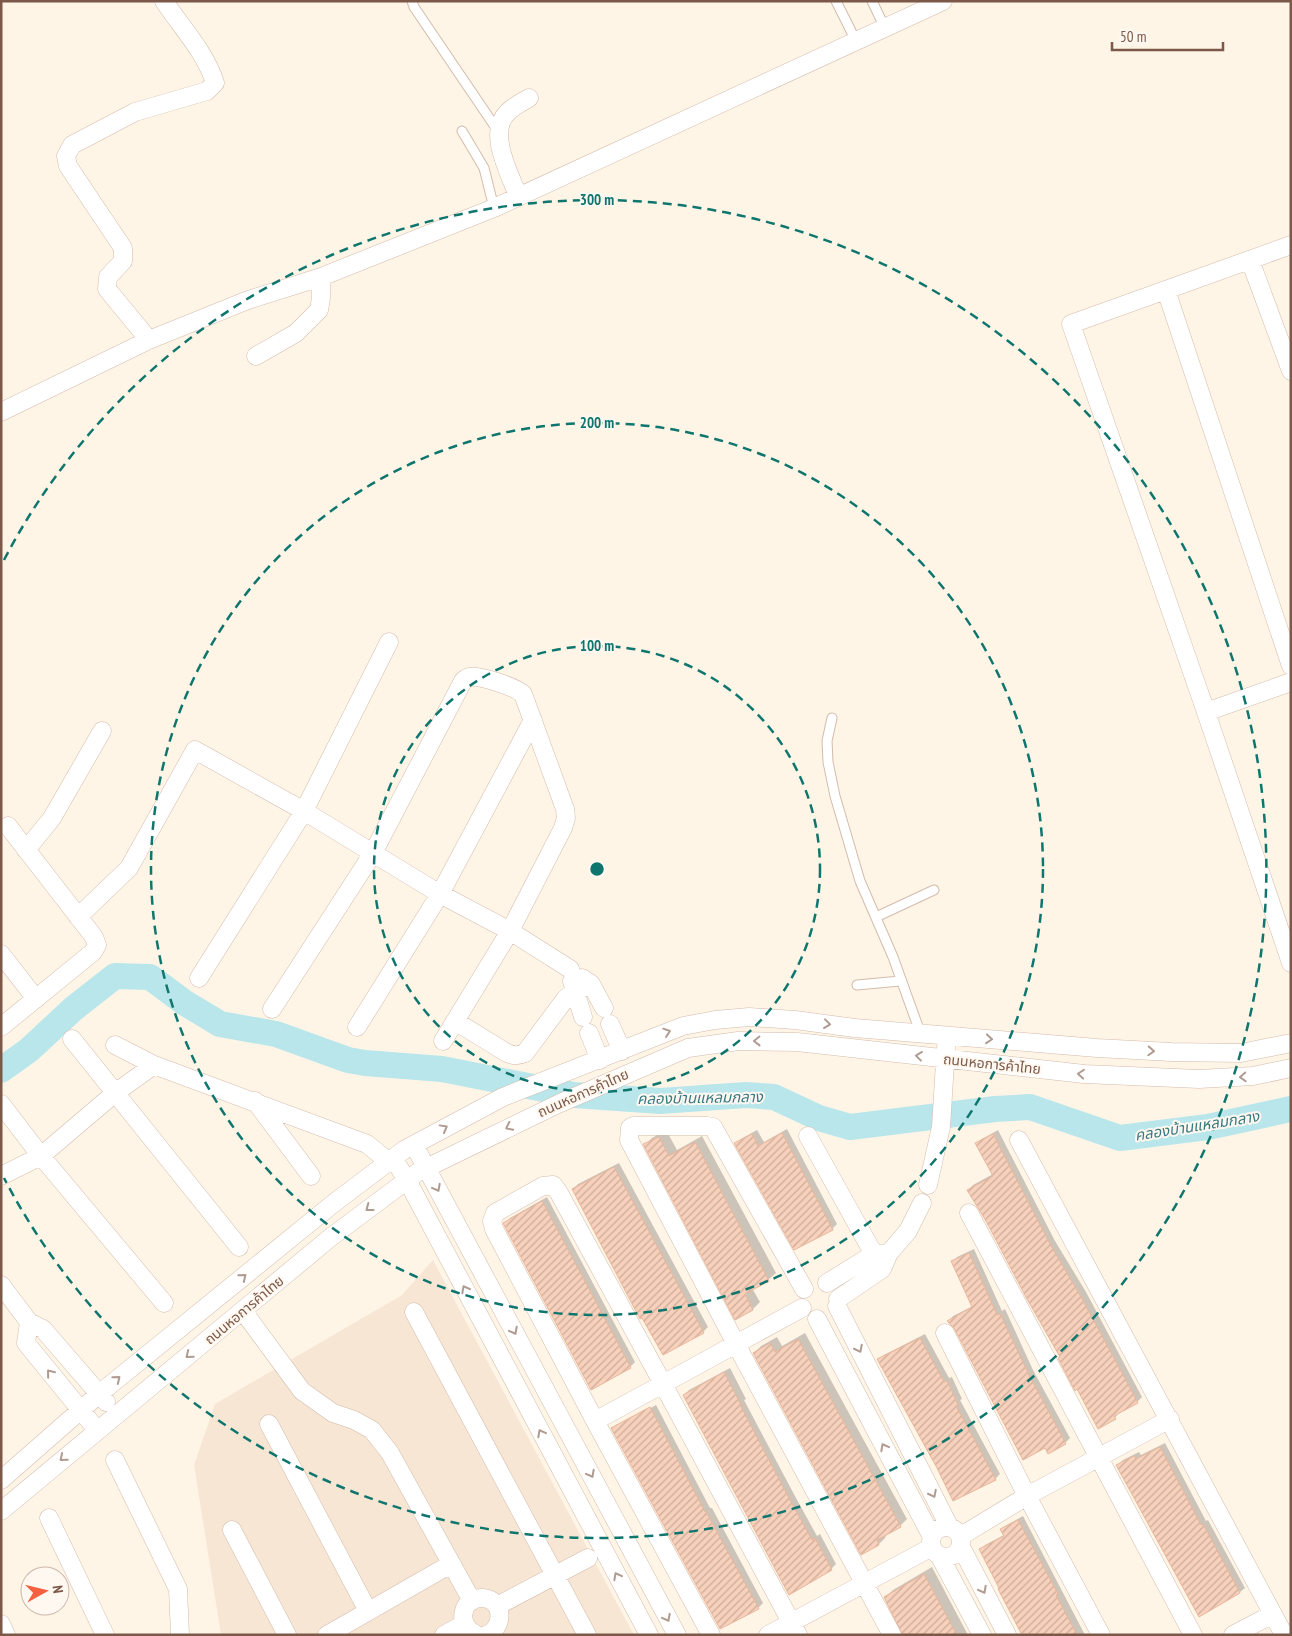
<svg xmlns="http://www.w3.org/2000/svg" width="1292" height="1636" font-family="'PT Sans Narrow','Noto Sans Thai',sans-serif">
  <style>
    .residential { fill: #f7e6d4 }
    .shadow { fill: #0003 }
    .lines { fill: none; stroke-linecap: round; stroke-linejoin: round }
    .river { stroke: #b9e6eb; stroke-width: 26 }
    .building { fill: url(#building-hatch); stroke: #ecb69a }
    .service-casing { stroke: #d3bbab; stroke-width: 11 }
    .minor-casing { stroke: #d3bbab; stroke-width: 19 }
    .service { stroke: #fff; stroke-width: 9 }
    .minor { stroke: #fff; stroke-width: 18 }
    .oneway { stroke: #b09b91 }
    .ring { fill: none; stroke: #0f766e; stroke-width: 2.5; stroke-dasharray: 9 6 }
    .labels { text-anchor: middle; stroke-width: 4; stroke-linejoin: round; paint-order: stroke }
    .street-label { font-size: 14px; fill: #7c5848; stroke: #fff8f0 }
    .water-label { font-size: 15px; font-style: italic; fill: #397983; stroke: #fff8f0 }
    .centre { fill: #0f766e; stroke: #fff8f0; stroke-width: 2.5 }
    .ring-label { font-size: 15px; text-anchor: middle; font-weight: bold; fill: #0f766e; stroke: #fff8f0; stroke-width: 4; stroke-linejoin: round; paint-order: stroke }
  </style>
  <defs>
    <pattern id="building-hatch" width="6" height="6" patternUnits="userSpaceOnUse" patternTransform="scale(1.25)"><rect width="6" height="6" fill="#f7d1bb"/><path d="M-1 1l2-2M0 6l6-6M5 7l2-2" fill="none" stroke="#cdac9a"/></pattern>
  </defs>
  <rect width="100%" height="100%" fill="#fff5e7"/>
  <path class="residential" d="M433,1260L634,1635H221L194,1465L215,1404L402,1295Z"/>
  <path class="shadow" d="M787,1129L837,1224L832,1229L736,1144L741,1139L757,1130L764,1142Z
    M666,1130L677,1150L702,1136L776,1273L768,1280L752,1288L760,1302L753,1309L736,1318L645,1145L652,1138Z
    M998,1130L1055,1241L1086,1292L1142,1397L1137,1402L1119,1412L1115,1418L1061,1357L987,1220L968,1190L973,1185L993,1174L977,1144L982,1139Z
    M619,1163L708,1327L703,1332L573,1189L578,1184Z
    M547,1197L635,1362L630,1367L505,1223L510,1218Z
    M974,1249L1002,1311L1005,1309L1033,1370L1070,1438L1065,1443L949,1321L953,1316L973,1306L952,1262L957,1257Z
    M805,1333L907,1519L900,1526L884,1535L886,1537L879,1544L754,1353L761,1346L777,1337L782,1346Z
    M925,1334L949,1378L952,1377L962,1399L960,1400L1000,1474L995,1479L938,1468L879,1360L884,1355Z
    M730,1368L746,1399L744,1400L796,1498L817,1536L820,1534L836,1564L831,1569L684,1395L689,1390Z
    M655,1403L710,1508H712L763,1603L758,1608L613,1428L617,1424V1427L656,1405Z
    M1165,1443L1206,1521L1208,1520L1245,1588L1240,1592L1118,1465L1123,1460L1139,1452L1141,1455Z
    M1023,1516L1085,1635H1024L980,1550L985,1545L1004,1535L1002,1530L1007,1525Z
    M932,1567L968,1635H905L885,1598L893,1590Z"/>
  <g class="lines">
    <path class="river" d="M1,1070L29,1050L73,1009L115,976L150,977L185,1003L220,1024L276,1034L348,1060L365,1063L442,1069L574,1095L660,1101L746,1095L774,1097L819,1118L850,1127L995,1109L1030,1107L1120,1138L1208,1127L1291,1109"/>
  </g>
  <path class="building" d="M782,1133L833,1230L794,1250L734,1143L752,1134L758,1146Z
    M993,1134L1051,1246L1081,1297L1138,1403L1114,1416L1116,1419L1098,1429L1077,1389L1075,1391L1058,1358L1060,1357L1027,1299L986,1221L967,1190L993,1176L975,1143Z
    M659,1137L669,1156L695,1142L769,1281L745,1294L753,1310L735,1320L643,1144Z
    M614,1167L704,1333L663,1355L642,1318L640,1319L572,1189Z
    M542,1201L631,1368L591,1390L504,1225L503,1223Z
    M969,1253L997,1315L1000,1314L1029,1375L1066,1444L1048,1454L1045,1448L1023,1460L954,1328L947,1321L972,1307L951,1261Z
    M920,1338L944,1382L947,1381L958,1405L956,1406L996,1480L953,1501L937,1468L877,1359Z
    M798,1339L901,1527L877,1540L879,1545L861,1555L753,1353L770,1343L775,1352Z
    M724,1372L741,1405H740L792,1504L812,1540L815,1538L832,1570L789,1595L683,1395Z
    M650,1407L705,1512H706L759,1609L720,1629L611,1428Z
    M1160,1447L1201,1525L1203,1524L1240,1593L1199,1617L1116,1465L1134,1456L1136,1459Z
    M1018,1520L1058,1594L1056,1595L1077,1635H1022L998,1589L999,1588L979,1549L1004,1536L1000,1529Z
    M924,1574L952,1626L957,1635L902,1634L884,1597Z"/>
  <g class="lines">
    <defs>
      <path id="service" d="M412,1L414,7L498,131
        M836,1L856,41
        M872,1L885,28
        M462,131L484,168L494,208
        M832,718L827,741L828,762L835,796L860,881L893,957L920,1032
        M876,917L934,890
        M857,985L900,981"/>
      <path id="minor" d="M518,196C510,174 487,133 507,113C512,107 522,102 529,98
        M1291,245L1071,324L1206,712L1291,963
        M1250,260L1291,371
        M1166,290L1291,666
        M149,340L107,289L108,277L123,261V248L68,166L66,156L72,145L135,112L207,91L215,83C206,53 181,27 164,1
        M256,356L296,333L319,310L321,298V277
        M1,412L149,340L248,300L321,277L494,208L943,1
        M1206,712L1291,682
        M26,850L52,818L102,731
        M78,917L129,868L195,750L304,811L440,894L510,931L570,969
        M1,954L36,999
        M199,978L304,811L389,642
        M582,978L591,984L604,1008
        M572,981L583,1017
        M272,1009L373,853L463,681C464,680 468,677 469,677C480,675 515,687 523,694L565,809L566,818L563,828L510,931L443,1041
        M455,1021L507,1053C514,1056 518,1056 525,1053L566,998L574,992L591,984
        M610,1024L622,1051
        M1,1027L93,952L97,945L94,937L8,826
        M357,1027L440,894L533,720
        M589,1033L600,1060
        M72,1039L239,1247
        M115,1045L154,1065
        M255,1101L311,1176
        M1,1104L41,1156L164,1303
        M808,1136L882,1269
        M1019,1140L1284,1635
        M414,1145L677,1635
        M393,1158L407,1180L649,1635
        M1,1176L41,1156L115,1093L154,1065L367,1144L389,1162
        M928,1185L941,1127L946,1047
        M969,1213L1193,1635
        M889,1253L908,1231L922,1203
        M827,1283L874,1254L889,1253L882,1269L838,1299
        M1,1285L29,1322L43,1329L106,1402
        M837,1306L949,1526
        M802,1308L736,1344L629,1140L630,1128L633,1126H707L713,1127L804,1289
        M243,1311L302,1391L333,1413L354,1420L372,1430L390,1453L472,1601
        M414,1312L587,1635
        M817,1319L932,1537
        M29,1322L26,1343L97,1430
        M945,1333L1027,1496L1101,1635
        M595,1421L663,1384L798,1635
        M269,1424L368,1611
        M115,1460L178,1589L180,1635
        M1,1480L99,1394L334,1203L404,1150L503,1097L683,1026L715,1020L749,1017L795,1020L855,1028L1097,1048L1171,1052L1241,1053L1291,1043
        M1,1511L331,1237L418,1172L558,1104L688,1048L738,1041L797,1042L1084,1074L1199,1079L1253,1076L1291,1068
        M49,1518L105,1635
        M931 1542a15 15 0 1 1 30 0a15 15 0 1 1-30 0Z
        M232,1530L287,1635
        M961,1536L1027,1496L1170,1419
        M961,1547L1007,1635
        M939,1555L982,1635
        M497,1606L588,1558
        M1,1624L6,1635
        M327,1635L451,1564
        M444,1635L464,1624
        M477,1635C456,1627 460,1597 483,1598C505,1600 504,1629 486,1635
        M711,1635L595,1421L494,1229L492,1221L495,1213L543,1186L553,1185L559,1193L663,1384L736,1344L892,1635
        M768,1635L932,1547
        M1233,1635L1273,1614"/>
    </defs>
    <use href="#service" class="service-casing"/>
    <use href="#minor" class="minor-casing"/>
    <use href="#service" class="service"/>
    <use href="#minor" class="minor"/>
  </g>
  <defs><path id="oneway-chevron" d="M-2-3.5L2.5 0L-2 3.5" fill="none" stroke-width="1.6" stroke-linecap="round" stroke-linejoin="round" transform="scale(1.25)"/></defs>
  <g class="oneway">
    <use href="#oneway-chevron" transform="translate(827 1024) rotate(7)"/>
    <use href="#oneway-chevron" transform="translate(667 1032) rotate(-19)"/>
    <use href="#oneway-chevron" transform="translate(989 1039) rotate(5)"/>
    <use href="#oneway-chevron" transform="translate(757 1041) rotate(179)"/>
    <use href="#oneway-chevron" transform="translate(1151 1051) rotate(3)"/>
    <use href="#oneway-chevron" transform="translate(919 1056) rotate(-173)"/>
    <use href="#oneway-chevron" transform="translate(1081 1074) rotate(-175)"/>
    <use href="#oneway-chevron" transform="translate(1243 1077) rotate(177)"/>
    <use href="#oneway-chevron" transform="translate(509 1127) rotate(154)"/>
    <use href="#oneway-chevron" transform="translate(444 1128) rotate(-29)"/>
    <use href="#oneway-chevron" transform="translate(437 1188) rotate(62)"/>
    <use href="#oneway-chevron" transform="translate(369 1208) rotate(143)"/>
    <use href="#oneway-chevron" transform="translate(243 1277) rotate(-39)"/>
    <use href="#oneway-chevron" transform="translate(465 1289) rotate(-118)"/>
    <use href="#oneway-chevron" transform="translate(514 1331) rotate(62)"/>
    <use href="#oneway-chevron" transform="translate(859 1349) rotate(63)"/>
    <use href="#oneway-chevron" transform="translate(189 1355) rotate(141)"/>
    <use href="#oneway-chevron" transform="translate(50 1373) rotate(-129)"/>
    <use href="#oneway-chevron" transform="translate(117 1379) rotate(-39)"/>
    <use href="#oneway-chevron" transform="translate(541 1433) rotate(-118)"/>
    <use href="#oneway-chevron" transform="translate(884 1447) rotate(-118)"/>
    <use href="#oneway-chevron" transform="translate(63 1458) rotate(140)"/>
    <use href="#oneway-chevron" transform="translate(591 1474) rotate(62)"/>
    <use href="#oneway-chevron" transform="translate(933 1494) rotate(63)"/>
    <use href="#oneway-chevron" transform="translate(617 1576) rotate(-118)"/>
    <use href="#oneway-chevron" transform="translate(983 1590) rotate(62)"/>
    <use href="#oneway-chevron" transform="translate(667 1618) rotate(62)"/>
  </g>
  <g class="ring">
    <circle cx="597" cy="869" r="223"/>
    <circle cx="597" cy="869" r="446"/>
    <path d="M4 560A669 669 0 1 1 4 1178"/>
  </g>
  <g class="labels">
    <g class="street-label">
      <text transform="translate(992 1064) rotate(6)" y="5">ถนนหอการค้าไทย</text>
      <text transform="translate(583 1093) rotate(-24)" y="5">ถนนหอการค้าไทย</text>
      <text transform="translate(244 1310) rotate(-40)" y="5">ถนนหอการค้าไทย</text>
    </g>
    <g class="water-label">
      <text transform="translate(700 1098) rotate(-1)" y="5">คลองบ้านแหลมกลาง</text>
      <text transform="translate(1197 1126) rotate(-9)" y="5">คลองบ้านแหลมกลาง</text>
    </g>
  </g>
  <circle cx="597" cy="869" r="8" class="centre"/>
  <g class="ring-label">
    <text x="597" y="205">300 m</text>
    <text x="597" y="428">200 m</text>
    <text x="597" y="651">100 m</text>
  </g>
  <rect width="1292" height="1636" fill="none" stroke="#7c5848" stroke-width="5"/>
  <g transform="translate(45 1591) rotate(82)"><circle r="24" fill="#fff8f0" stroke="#cbb8ad"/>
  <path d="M0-4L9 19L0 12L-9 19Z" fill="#f56140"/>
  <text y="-8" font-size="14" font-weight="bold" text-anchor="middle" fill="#7c5848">N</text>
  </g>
  <path d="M1112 42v8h111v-8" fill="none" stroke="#7c5848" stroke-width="2.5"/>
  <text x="1120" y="42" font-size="15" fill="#7c5848" stroke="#fff8f0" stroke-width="4" paint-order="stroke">50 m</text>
</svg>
